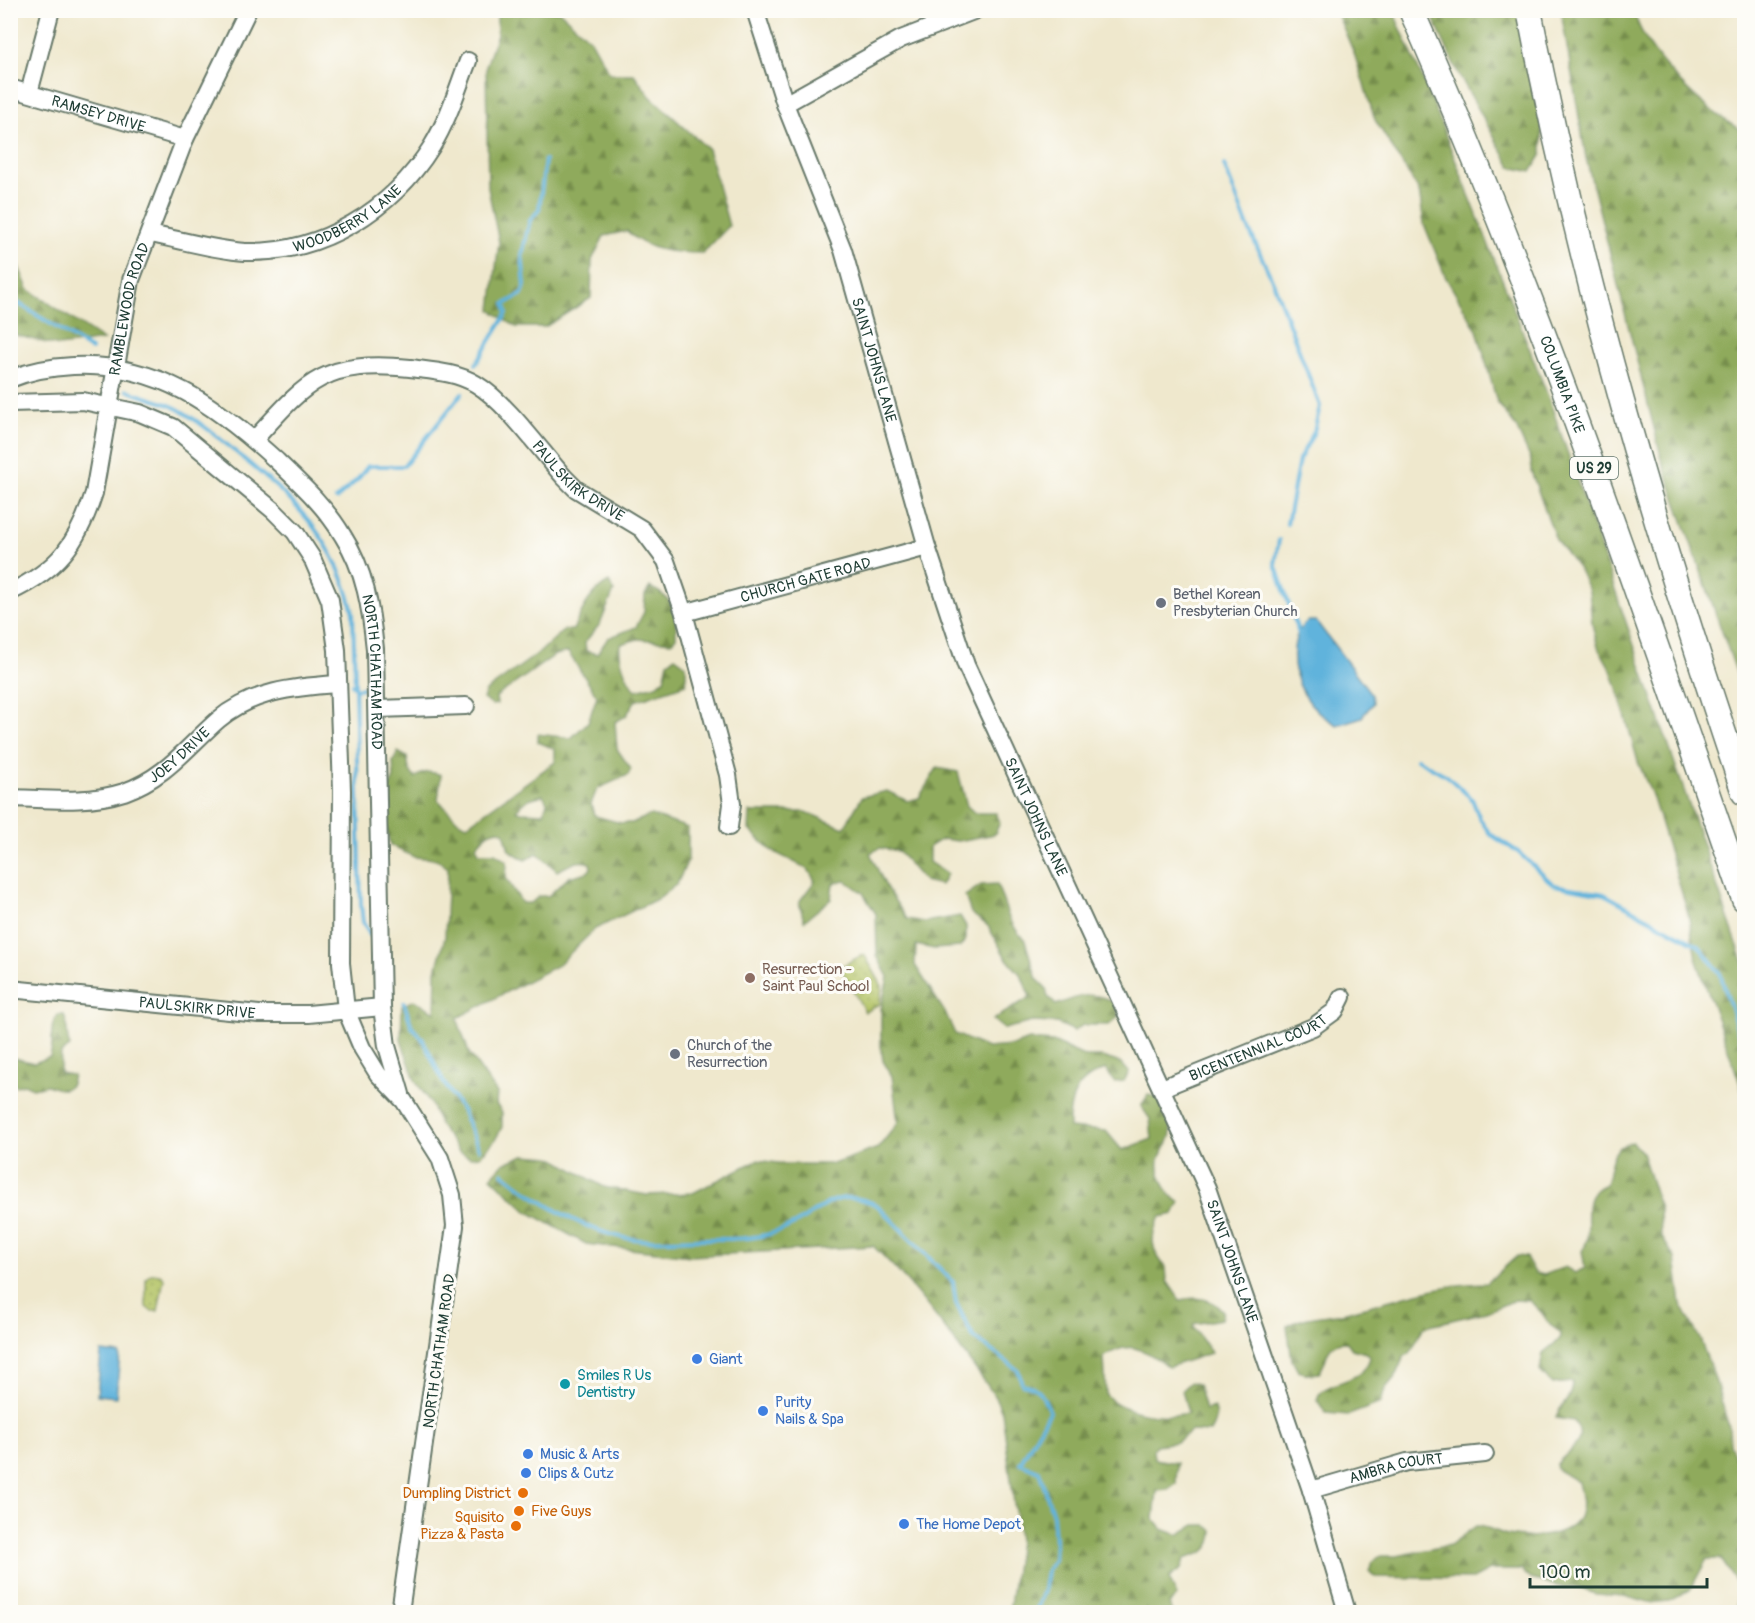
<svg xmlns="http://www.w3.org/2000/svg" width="1755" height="1623" font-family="Pangolin,sans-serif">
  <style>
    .forest { fill: url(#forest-firs); stroke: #577448; stroke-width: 1.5; fill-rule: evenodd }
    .park { fill: url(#park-dots); stroke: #6a804d; stroke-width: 1.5 }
    .water { fill: #61b3dc; stroke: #407888; stroke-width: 1.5 }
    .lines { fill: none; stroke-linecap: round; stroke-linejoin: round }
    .stream { stroke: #61b3dc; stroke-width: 4 }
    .minor-casing { stroke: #68796a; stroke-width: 20 }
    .highway-casing { stroke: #68796a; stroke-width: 27 }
    .minor { stroke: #fff; stroke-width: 16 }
    .highway { stroke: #fff; stroke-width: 24 }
    .worship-dot { fill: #6b7280; stroke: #fdfcf7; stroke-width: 2 }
    .education-dot { fill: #8d6e63; stroke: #fdfcf7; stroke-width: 2 }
    .shop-dot { fill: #3f7fe0; stroke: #fdfcf7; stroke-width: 2 }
    .culture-dot { fill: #0f9aa8; stroke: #fdfcf7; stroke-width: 2 }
    .food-dot { fill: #e8710a; stroke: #fdfcf7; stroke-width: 2 }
    .labels { text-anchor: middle; stroke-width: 6; stroke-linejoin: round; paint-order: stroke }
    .shield { fill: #fdfcf7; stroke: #62766e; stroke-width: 1.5 }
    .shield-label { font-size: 14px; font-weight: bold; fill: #1f3d34 }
    .street-label { font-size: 15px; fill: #1f3d34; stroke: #fdfcf7 }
    .worship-label { font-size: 15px; fill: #5b616d; stroke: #fdfcf7; text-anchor: start }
    .education-label { font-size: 15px; fill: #785e54; stroke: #fdfcf7; text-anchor: start }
    .shop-label { font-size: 15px; fill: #366cbe; stroke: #fdfcf7; text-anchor: start }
    .culture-label { font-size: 15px; fill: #0d838f; stroke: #fdfcf7; text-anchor: start }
    .food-label { font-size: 15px; fill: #c56008; stroke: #fdfcf7; text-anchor: end }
  </style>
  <defs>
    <pattern id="forest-firs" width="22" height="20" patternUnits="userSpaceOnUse" patternTransform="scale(1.5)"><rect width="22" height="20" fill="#8faa5b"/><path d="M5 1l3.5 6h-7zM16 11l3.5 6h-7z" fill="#748c4c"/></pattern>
    <pattern id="park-dots" width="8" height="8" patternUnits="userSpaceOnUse" patternTransform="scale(1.5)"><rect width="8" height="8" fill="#b4c466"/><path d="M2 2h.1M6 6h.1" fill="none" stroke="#92a055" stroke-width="1.8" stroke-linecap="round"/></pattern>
  </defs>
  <rect width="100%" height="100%" fill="#fdfcf7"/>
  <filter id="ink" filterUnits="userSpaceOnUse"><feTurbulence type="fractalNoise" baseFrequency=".0167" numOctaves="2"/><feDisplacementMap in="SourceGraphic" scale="12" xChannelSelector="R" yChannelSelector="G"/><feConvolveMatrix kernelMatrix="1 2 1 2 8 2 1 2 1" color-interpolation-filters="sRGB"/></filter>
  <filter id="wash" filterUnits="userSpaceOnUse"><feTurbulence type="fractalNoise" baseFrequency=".008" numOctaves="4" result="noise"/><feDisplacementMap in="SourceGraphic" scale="24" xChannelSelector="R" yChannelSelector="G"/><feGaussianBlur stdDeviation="1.35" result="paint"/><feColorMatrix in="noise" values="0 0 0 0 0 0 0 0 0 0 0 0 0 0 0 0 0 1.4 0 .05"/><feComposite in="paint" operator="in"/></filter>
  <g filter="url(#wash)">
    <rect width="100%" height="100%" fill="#efe8cd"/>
    <path class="forest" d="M497,11H559L591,40L610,74H634L650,96L708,149L729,226L703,253C675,253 647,252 627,231L604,236L592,260L591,298L545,327H516L491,310L499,242L488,188L486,66L497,35Z
      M1336,11H1393L1429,93L1548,396L1744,964V1095L1696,958L1688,913L1652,795L1638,762L1620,697L1611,670L1598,647L1592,624L1589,591L1578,568L1556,540L1531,471V460L1516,427L1497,402L1477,330L1446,278L1424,224L1419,191L1375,120L1354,53Z
      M1430,11H1518L1542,125V154L1531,172L1511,167L1457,71Z
      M1561,11H1634C1643,53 1707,114 1744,131V694L1663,464L1586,158Z
      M11,255L15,258L28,289L103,340L59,346L11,334Z
      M609,582L614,591L600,624L585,642L586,651L597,654L608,638L636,627L644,612L645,595L650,587C676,600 676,610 676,637L672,642L638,639L620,644C618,657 626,680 636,690L656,685L664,680L668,662L675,657L686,665V684L635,701L626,716L615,722L617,749L631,769L628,775L597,789L591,804L595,816L621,823H632L651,815L688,828V860L677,884L657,899L595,929L558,965L457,1018L469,1053L497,1093L496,1104L502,1113V1127L495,1140L480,1156L470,1157L459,1152L440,1126L431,1104L415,1080L401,1040L402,1006L414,1000L435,1012L436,971L445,937L448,868L436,859L414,857L390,845L384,819L386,795L394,778L393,762L398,752L407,757L409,770L415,778C423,771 432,771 441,775L438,800L458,821L467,825L555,762V749L538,742V734L571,738L588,722L597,696L568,652L555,655L496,697L497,704L492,705L483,699L486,691L540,652L564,630H573C582,610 589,593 609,582ZM543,795L547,802L544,813L521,812L516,810L529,799ZM498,830L504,832L509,850L525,860L537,853L557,871C569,866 577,858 590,863L591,868L588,872L569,877L548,896H539L531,903H522L506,878L507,862L495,853H479L476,846L488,833Z
      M937,768L958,772L967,806L975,813H996L1000,822L995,834L958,841L942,839L929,847V862L947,874L941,885L924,881L898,851L880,848L870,853L887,889L907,919L924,922L960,916L966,926V939L960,947L934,949L916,945L915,965L946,1014L955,1034L987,1048L1012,1046L1029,1040L1053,1042L1086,1057H1102L1121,1063L1129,1072L1124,1081L1114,1082L1106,1069C1077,1079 1068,1098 1069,1128L1106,1131L1122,1150L1152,1139L1150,1119L1141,1106L1148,1095L1162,1098C1165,1108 1171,1120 1171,1131C1171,1142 1164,1147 1160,1157C1155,1170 1167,1198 1180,1202L1174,1214L1160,1217C1150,1236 1150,1251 1166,1267L1167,1281L1180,1300C1196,1296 1213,1298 1223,1311L1221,1319L1193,1324C1196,1335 1206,1342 1211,1353L1169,1367C1145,1351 1132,1338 1104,1357L1106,1395C1125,1414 1163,1419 1188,1413L1182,1390L1190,1382L1198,1384L1205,1410L1214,1407C1217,1417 1215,1424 1210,1432L1191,1431L1177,1442L1156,1445L1153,1450L1154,1459L1177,1463L1176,1484L1168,1490L1157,1491L1154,1519L1162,1529L1178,1535L1195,1525H1207L1213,1531C1213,1551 1201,1554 1184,1559L1181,1569L1169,1578L1177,1596L1169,1604L1172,1612H1009L1019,1541L1002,1412C994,1391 978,1373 965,1355C936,1316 908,1279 873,1246L691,1256L586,1244L528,1212L491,1177L503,1164L524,1155L551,1157L604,1187L647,1195L693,1193L757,1160L785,1164H833L878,1148L898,1123L892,1076L883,1061L881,1045V1009L888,977L877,956L876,914L863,893L846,881L833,883L831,899L804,921L799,902L815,881L808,869L772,851L749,830L750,812H806L844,828L862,797L887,791L907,801L919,798Z
      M997,884L1009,918L1018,933L1024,938L1037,979L1046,988L1048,997L1056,1005C1080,995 1097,989 1118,1006V1017L1109,1025H1083L1074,1031L1057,1023L1032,1022L1004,1029L993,1020L1030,997L1021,975L1006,958L988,926L971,913L965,896L981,885Z
      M58,1015H64C69,1026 65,1034 70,1047L61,1053L60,1073L73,1075L71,1084C65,1093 55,1088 47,1085L33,1088L24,1084L16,1086L11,1083V1057L34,1063L50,1057C55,1042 47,1028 58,1015Z
      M1632,1142L1642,1152L1660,1209L1661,1236L1675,1258L1681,1304L1700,1339L1715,1379L1729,1427L1730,1444L1744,1482V1612H1737V1583L1721,1559H1707L1690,1590L1669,1601L1649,1603L1624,1596L1596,1594L1579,1588L1557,1586L1531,1579L1521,1570H1490L1473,1579L1375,1577L1369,1571L1372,1562L1381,1556H1397L1450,1545L1476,1526C1487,1526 1496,1532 1507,1535C1528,1539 1571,1538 1580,1514C1584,1503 1580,1493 1578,1482L1558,1470L1556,1465C1567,1451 1590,1442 1574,1421L1556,1418C1557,1407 1572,1402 1572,1382L1552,1384L1540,1371L1543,1353L1560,1339V1332L1550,1325L1542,1313L1530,1301L1515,1300L1486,1312L1430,1325L1423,1328L1410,1354L1404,1356L1395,1377L1385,1389L1381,1403L1349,1415L1326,1413L1317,1400C1321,1379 1361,1387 1370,1358L1366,1353L1352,1349L1347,1342C1323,1342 1330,1358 1319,1373L1309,1374L1298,1371L1292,1360L1287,1326C1304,1315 1326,1317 1346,1312C1392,1301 1439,1283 1487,1283L1517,1256L1526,1257L1535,1273L1544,1275L1565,1267L1575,1273L1585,1268L1582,1251C1597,1230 1574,1195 1606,1184C1612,1166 1608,1148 1632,1142Z"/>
    <path class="park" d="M864,954L882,986L880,1004L865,1012L840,967Z
      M151,1274H160L164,1278L158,1311H151L146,1307V1278Z"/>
    <path class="water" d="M1308,621H1316L1372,695L1373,703L1362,717L1337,725C1309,710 1291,682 1294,649C1295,638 1299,627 1308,621Z
      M101,1352L120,1354L116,1397L97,1395Z"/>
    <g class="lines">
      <path class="stream" d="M1224,165L1247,225L1274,284L1320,406L1314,432L1299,460L1287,524
        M10,298L92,350
        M476,364L507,313L505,304L522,294L525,285L522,255L530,220L539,210L545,160
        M127,390C143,398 162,400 178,409C202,423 223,441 244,459C298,504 337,541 353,613L361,905L363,922L370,935
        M336,499L358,479L368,466H404L462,393
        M1279,540L1275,564L1299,634
        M352,684L356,689L363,688
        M1417,759L1447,776L1472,799L1480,819L1490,834L1518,852L1554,885L1604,894L1699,946L1720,973L1744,1050
        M404,1003L412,1027L422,1038L444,1083L462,1110L479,1149
        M503,1173C541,1204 591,1236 641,1240C661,1241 681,1239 701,1239C724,1239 751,1240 773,1233C815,1222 828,1182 877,1205L953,1282L956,1303L973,1337L1018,1370L1022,1384C1039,1386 1044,1397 1050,1412L1020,1463L1039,1471L1053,1515L1055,1540L1054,1560L1047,1570L1044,1590L1036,1612"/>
    </g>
  </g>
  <g filter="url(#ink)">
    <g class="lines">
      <defs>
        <g id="minor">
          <path id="s1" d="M755,10L785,104L843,250L927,547L966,665L1207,1188L1311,1490L1347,1612"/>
          <path id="s2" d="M10,88L185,139"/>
          <path d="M29,93L51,10"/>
          <path d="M785,104L901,39L976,10"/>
          <path id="s3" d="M150,234C181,240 214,250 245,252C322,254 392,210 432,146C448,120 457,90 468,61"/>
          <path id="s4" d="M10,379C29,371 52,367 73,366C158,362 217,406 277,461C301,484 326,507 343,536C365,570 371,609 375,649L382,1007L387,1046L401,1094"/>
          <path d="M10,403L83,401L140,413L173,427L273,510L295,532L312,558L330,600L337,650L342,791L341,963L346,1010L362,1048L378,1074L404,1101L440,1158L452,1195L455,1226L400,1612"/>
          <path id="s5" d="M254,440C308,380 324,360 410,368C432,371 456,372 476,384C506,402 540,450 564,477L576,489L642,529L666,561L684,613L728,775L732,804L729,827"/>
          <path id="s6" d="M10,592C58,570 78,543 94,493L131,280L185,139L248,10"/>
          <path id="s7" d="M684,613L927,547"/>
          <path d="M378,709L466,706"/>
          <path id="s8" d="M10,798C48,799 87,804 124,792C166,777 186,748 218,720C252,691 294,687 337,684"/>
          <path id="s9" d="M10,989L259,1014H308L382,1007"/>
          <path id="s10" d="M1162,1088L1313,1027L1335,1011L1342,997"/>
          <path id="s11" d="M1311,1490L1407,1462L1485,1454"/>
        </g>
        <g id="highway">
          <path id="s12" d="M1411,10C1540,300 1640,600 1744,899"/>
          <path d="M1529,10C1580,276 1657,537 1744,793"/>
        </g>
      </defs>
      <use href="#minor" class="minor-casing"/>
      <use href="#highway" class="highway-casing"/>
      <use href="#minor" class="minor"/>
      <use href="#highway" class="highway"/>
    </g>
  </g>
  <g class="worship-dot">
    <circle cx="1161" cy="603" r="6"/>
    <circle cx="675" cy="1054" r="6"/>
  </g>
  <circle class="education-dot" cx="750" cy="978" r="6"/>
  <g class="shop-dot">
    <circle cx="697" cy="1359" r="6"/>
    <circle cx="763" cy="1411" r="6"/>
    <circle cx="528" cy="1454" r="6"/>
    <circle cx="526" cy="1473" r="6"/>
    <circle cx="904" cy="1524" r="6"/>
  </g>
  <circle class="culture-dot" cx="565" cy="1384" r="6"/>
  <g class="food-dot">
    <circle cx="523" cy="1493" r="6"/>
    <circle cx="519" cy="1511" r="6"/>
    <circle cx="516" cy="1526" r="6"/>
  </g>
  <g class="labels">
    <rect class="shield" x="1570" y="457" width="48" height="22" rx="4.5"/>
    <g class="shield-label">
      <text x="1594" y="473">US 29</text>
    </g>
    <g class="street-label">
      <text dy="5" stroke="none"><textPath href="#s2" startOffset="92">RAMSEY DRIVE</textPath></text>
      <text dy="5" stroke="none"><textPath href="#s3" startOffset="207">WOODBERRY LANE</textPath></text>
      <text dy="5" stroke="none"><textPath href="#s6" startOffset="322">RAMBLEWOOD ROAD</textPath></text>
      <text dy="5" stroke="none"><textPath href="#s1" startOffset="370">SAINT JOHNS LANE</textPath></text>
      <text dy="5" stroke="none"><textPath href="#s12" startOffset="404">COLUMBIA PIKE</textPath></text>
      <text dy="5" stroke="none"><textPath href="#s5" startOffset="393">PAULSKIRK DRIVE</textPath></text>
      <text dy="5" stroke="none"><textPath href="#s7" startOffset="126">CHURCH GATE ROAD</textPath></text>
      <text dy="5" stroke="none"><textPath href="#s4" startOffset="538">NORTH CHATHAM ROAD</textPath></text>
      <text dy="5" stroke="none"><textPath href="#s8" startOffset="182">JOEY DRIVE</textPath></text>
      <text dy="5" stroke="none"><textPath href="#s1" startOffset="856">SAINT JOHNS LANE</textPath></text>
      <text dy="5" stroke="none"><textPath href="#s9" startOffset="188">PAULSKIRK DRIVE</textPath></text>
      <text dy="5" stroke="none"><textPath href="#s10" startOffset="104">BICENTENNIAL COURT</textPath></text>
      <text dy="5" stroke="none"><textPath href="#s1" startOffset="1342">SAINT JOHNS LANE</textPath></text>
      <text transform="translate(439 1351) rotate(-82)" y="5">NORTH CHATHAM ROAD</text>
      <text dy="5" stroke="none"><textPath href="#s11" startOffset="88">AMBRA COURT</textPath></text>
    </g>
    <g class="worship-label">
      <text x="1173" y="599">Bethel Korean<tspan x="1173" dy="17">Presbyterian Church</tspan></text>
      <text x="687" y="1050">Church of the<tspan x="687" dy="17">Resurrection</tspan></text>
    </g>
    <g class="education-label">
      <text x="762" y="974">Resurrection -<tspan x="762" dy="17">Saint Paul School</tspan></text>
    </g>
    <g class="shop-label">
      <text x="709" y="1364">Giant</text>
      <text x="775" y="1407">Purity<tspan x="775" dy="17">Nails &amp; Spa</tspan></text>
      <text x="540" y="1459">Music &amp; Arts</text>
      <text x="538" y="1478">Clips &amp; Cutz</text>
      <text x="916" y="1529">The Home Depot</text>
    </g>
    <g class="culture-label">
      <text x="577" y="1380">Smiles R Us<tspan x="577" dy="17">Dentistry</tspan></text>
    </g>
    <g class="food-label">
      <text x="511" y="1498">Dumpling District</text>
      <text x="531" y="1516" text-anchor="start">Five Guys</text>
      <text x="504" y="1522">Squisito<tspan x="504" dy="17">Pizza &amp; Pasta</tspan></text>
    </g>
  </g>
  <rect width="1755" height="1623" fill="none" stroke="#fdfcf7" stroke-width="36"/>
  <path d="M1530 1578v9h177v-9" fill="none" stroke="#1f3d34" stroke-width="3"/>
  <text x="1539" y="1578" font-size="18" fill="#1f3d34" stroke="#fdfcf7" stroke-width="4.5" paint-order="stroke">100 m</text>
</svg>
